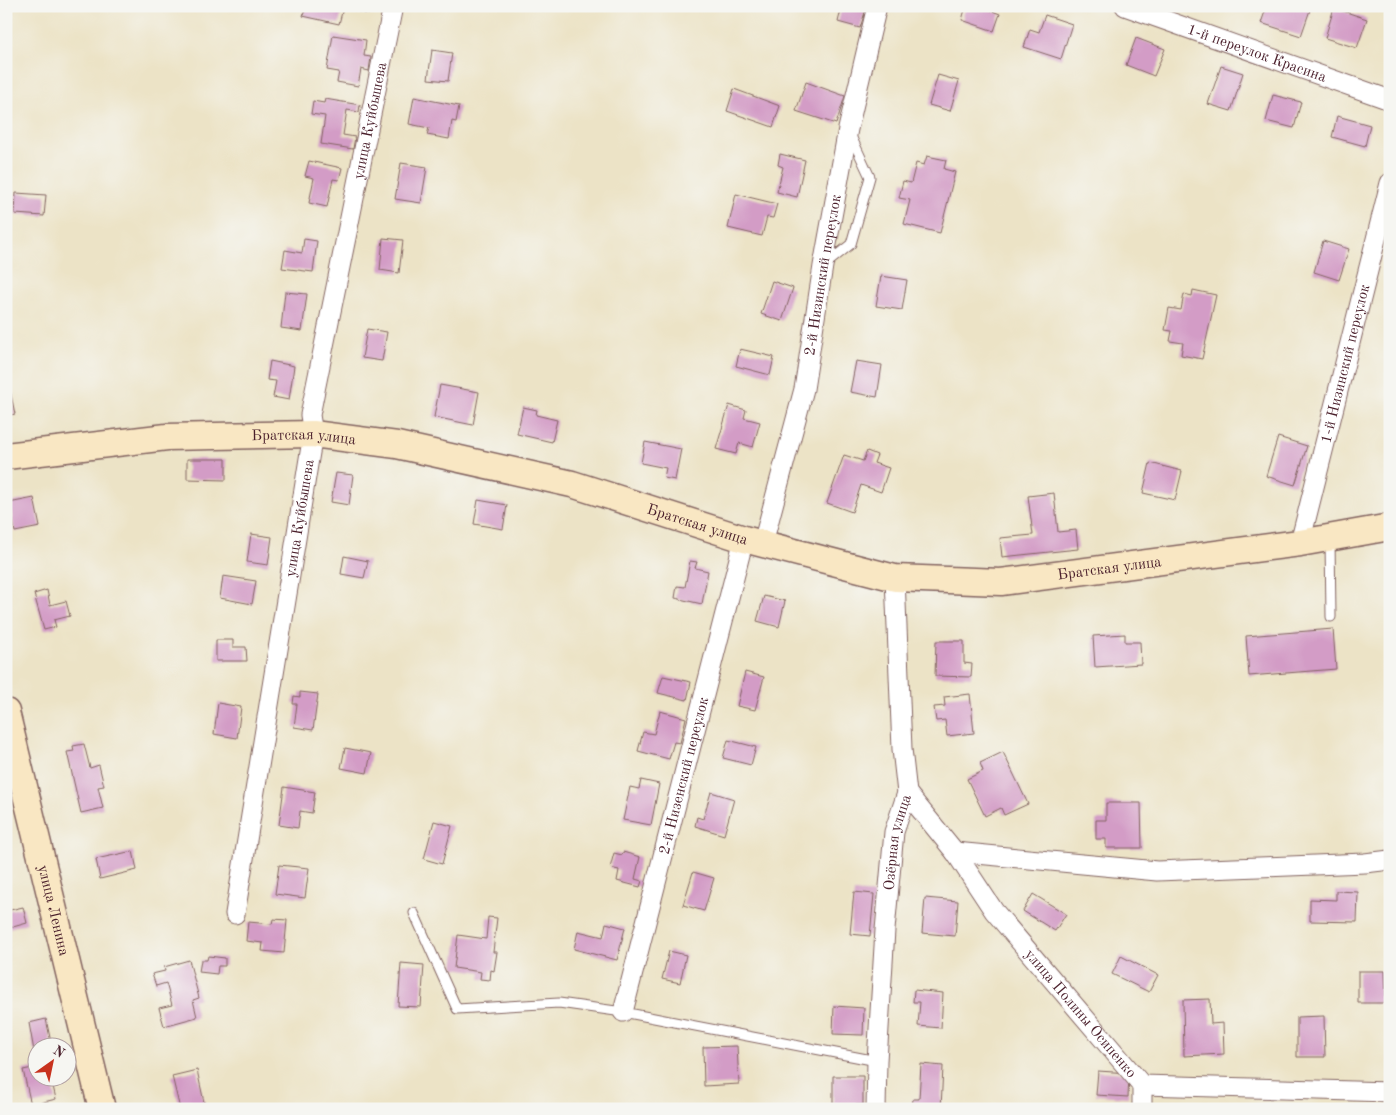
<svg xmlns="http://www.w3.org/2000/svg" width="1396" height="1115" font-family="'Old Standard TT',serif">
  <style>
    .building { fill: #d39cc6 }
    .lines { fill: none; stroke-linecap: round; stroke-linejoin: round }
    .lane-casing { stroke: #836461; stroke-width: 11 }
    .street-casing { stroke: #836461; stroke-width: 21 }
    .secondary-casing { stroke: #836461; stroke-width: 29 }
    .lane { stroke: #fff; stroke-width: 9 }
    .street { stroke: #fff; stroke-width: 19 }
    .secondary { stroke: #f9e7c3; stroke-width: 26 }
    .labels { text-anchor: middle; stroke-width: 4.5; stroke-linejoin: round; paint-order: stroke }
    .street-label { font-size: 15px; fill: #4a1f2b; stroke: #f6f6f2 }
  </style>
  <rect width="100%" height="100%" fill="#f6f6f2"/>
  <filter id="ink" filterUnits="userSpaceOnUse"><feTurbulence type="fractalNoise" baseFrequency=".02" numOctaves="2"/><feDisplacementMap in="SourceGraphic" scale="10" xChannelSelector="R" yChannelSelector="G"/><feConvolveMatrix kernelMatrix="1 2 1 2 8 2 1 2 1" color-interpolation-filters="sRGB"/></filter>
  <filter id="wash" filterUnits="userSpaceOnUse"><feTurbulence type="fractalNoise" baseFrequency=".0096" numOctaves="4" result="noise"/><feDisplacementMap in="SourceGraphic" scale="20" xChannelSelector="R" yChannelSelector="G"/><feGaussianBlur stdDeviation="1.12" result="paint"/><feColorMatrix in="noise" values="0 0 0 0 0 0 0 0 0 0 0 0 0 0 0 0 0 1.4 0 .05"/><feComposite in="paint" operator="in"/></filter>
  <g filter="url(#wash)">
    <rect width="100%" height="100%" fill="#ece3c6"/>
    <g id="blocks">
      <path class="building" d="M306,6H371L369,14L343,8L339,24L303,16Z
        M842,6H867L860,28L838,22Z
        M966,6H979L1000,14L994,31L962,20Z
        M1267,6H1286L1291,8V6H1297L1310,10L1301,36L1261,23Z
        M1334,8L1367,19L1357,48L1325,38Z
        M1045,15L1072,24L1061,59L1024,47L1030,29L1039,32Z
        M333,35L366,40L364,56L371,57L369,71L361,69L358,86L337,82L339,72L327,70Z
        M1136,38L1165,49L1154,76L1126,65Z
        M432,50L452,53L448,81L428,79Z
        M1221,66L1243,73L1231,111L1208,104Z
        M938,75L959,81L950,111L929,105Z
        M806,82L845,96L836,124L796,111Z
        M734,89L780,106L773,127L727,111Z
        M1273,95L1301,102L1294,128L1266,121Z
        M414,97L459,106L456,122L452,121L449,139L427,135L429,128L409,124Z
        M325,99L360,105L359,112L347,110L343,135L355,137L353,149L321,144L325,116L311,114L313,101L324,103Z
        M1337,116L1370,125L1365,146L1332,137Z
        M780,154L805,160L797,197L777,192L783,167L778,165Z
        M927,156L946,160L944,169L955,172L940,233L904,224L910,200L899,198L903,181L911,183L916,163L924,165Z
        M309,161L342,168L339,180L333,179L327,207L309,203L314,178L305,176Z
        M401,163L427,167L421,203L395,199Z
        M16,193L46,195L44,216L15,214Z
        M736,194L777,204L773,218L767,217L762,236L728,228Z
        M383,238L403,240L399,273L380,270Z
        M304,239L317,241L313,272L282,268L285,250L302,253Z
        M1323,241L1349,249L1339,280L1314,272Z
        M881,276L907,280L902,310L876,306Z
        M772,281L793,288L782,321L761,314Z
        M1193,290L1216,295L1202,359L1181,355L1183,343L1170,341L1172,331L1165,330L1169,308L1181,310L1184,294L1192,296Z
        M285,292L307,294L302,331L281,328Z
        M367,329L387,332L382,361L362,358Z
        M740,349L774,357L770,375L736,366Z
        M270,361L294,366L289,400L273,397L276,381L267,380Z
        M856,361L882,365L877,397L850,392Z
        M9,385L15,414L6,416V386Z
        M440,385L479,392L473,425L434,417Z
        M729,405L746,410L744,418L760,422L753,447L739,443L736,454L716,449Z
        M523,407L537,410L536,415L557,420L552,442L517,434Z
        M1278,437L1307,446L1295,485L1266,476Z
        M645,442L681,449L675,480L664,478L666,468L641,463Z
        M867,451L877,455L874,463L889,468L881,492L861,485L852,512L827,503L844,455L863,461Z
        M187,459H226V480L187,479Z
        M1150,463L1182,471L1175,500L1143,493Z
        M336,473L353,475L349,505L331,502Z
        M1054,493L1058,532L1076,530L1078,549L1002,557L1000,538L1033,535L1028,496Z
        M34,498L40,527L15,532L9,503Z
        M478,500L507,505L503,529L474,524Z
        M251,534L272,537L268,565L247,562Z
        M344,556L368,561L364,578L341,574Z
        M690,561L697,562L695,568L708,571L702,604L675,598L677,586L685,587Z
        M223,576L256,581L252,604L220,598Z
        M47,590L50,605L66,601L70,616L54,620L56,627L44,630L34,594Z
        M764,596L785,601L779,627L757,621Z
        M1333,629L1336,669L1249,676L1246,636Z
        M1125,634V642H1140L1141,664L1095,667L1093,636Z
        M216,640H233V647H246L247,661H216Z
        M936,641H964V663L972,664L971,677L935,676Z
        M745,672L764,677L755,710L737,706Z
        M663,676L691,682L687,700L658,693Z
        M300,692L318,694L313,730L294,727L297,704H293L294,696L300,697Z
        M970,694L974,733L947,736L945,720L936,721L934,707L945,706L944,697Z
        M218,703L241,707L237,738L214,734Z
        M660,711L686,718L680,743L674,742L669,759L638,751L643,732L654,734Z
        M728,740L756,747L751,765L723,758Z
        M84,744L90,768L99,765L104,786L98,787L103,808L81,813L67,752L74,751L73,746Z
        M345,748L371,753L367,773L341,768Z
        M1003,752L1028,804L1004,815L1001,808L985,816L967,779L983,771L980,763Z
        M641,780L659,784L651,825L623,820L630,787L639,789Z
        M284,787L315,792L312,813L300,811L298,828L279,825Z
        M711,792L734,799L724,835L695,826L697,817L703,819Z
        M1106,803H1141L1142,848H1106V839H1096V820H1106Z
        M434,821L452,826L442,864L424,859Z
        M133,851L137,870L100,879L96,859Z
        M623,852L640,857L635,879L642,881L640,887L617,881L619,870L610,868L614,853L622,855Z
        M279,865L309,868L305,898L275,894Z
        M693,872L714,878L704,911L683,905Z
        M1336,891L1358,892L1357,922L1310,921V899L1336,900Z
        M854,892L874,894L870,936L850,934Z
        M1033,894L1066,914L1055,931L1023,911Z
        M925,898L958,901L955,936L922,933Z
        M23,907L27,923L6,929V911Z
        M488,917L497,918L493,952H497L494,971L491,970L490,980L480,979L481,972L454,968L458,935L486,939Z
        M273,919L287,920L284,953L262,951L263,943L246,941L248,922L272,924Z
        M606,923L625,928L617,960L574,949L578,931L603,937Z
        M669,951L686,955L680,983L662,979Z
        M208,956L225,958V966H218L217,974L199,972L201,960H207Z
        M1121,956L1158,975L1149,992L1112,974Z
        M189,960L199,998L193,1000L197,1017L164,1026L159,1008L172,1005L166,983L156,986L152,974L165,971L164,967Z
        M401,963L424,965L421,1007L398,1006Z
        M1358,971H1385L1386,1003H1358Z
        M914,990L943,993L941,1028L918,1026L920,1002H913Z
        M1210,999L1211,1024L1223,1023L1224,1054L1184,1056L1183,1000Z
        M834,1006L864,1008L863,1035L833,1034Z
        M1324,1016L1325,1057H1297V1017Z
        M46,1019L52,1047L38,1048V1050L34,1051L29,1023Z
        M1388,1032H1390V1062H1388Z
        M737,1046L739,1084L704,1086L703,1047Z
        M921,1064L943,1066L941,1109H912L913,1099H919Z
        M38,1067V1078H51L56,1099L31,1105L23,1070Z
        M197,1070L205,1107L197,1109H180L172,1076Z
        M1098,1071L1129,1073L1128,1097L1096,1095Z
        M833,1076H863V1105H833Z
        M1184,1106L1202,1107V1109H1184Z"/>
    </g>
  </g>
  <g filter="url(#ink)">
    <use href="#blocks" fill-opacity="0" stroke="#836461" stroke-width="1"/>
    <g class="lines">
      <defs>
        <path id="lane" d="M826,264L851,244L870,177L850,134
          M1330,540L1331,617
          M414,913L457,1009L559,1003L623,1012L877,1061"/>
        <g id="street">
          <path id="s1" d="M1125,6L1390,100"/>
          <path id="s2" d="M763,543L804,389L823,266L848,129L877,6"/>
          <path id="s3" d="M1300,543L1390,183"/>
          <path id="s4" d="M907,793L955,852L994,911L1142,1085L1390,1092"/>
          <path d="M955,852L1157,871L1365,863L1390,860"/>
          <path id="s5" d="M235,914L313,434L310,415L393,6"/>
          <path id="s6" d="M623,1012L744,539"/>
          <path id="s7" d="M876,1109L877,1061L885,930L894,832L907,793L902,749L895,578"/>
          <path d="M1142,1109V1085"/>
        </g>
        <g id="secondary">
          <path id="s8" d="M6,456L167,437L313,434L397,445L572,484L744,539L895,578L1001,582L1300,543L1390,527"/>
          <path id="s9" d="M6,712L102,1109"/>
        </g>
      </defs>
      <use href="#lane" class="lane-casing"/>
      <use href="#street" class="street-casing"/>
      <use href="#secondary" class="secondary-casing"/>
      <use href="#lane" class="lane"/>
      <use href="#street" class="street"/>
      <use href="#secondary" class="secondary"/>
    </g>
  </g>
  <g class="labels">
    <g class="street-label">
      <text dy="5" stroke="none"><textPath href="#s1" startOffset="140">1-й переулок Красина</textPath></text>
      <text dy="5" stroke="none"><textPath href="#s5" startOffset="806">улица Куйбышева</textPath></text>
      <text dy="5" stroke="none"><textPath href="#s2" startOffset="275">2-й Низинский переулок</textPath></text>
      <text dy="5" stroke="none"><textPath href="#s3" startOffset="185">1-й Низинский переулок</textPath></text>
      <text dy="5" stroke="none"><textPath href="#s8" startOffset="299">Братская улица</textPath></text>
      <text dy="5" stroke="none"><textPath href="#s5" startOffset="401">улица Куйбышева</textPath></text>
      <text dy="5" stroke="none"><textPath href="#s8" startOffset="704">Братская улица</textPath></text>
      <text dy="5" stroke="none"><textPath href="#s8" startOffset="1124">Братская улица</textPath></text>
      <text dy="5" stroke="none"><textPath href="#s6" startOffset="244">2-й Низенский переулок</textPath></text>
      <text dy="5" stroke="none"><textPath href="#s7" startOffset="268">Озёрная улица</textPath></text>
      <text dy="5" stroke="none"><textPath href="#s9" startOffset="204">улица Ленина</textPath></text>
      <text dy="5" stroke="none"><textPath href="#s4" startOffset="281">улица Полины Осипенко</textPath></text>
    </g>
  </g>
  <rect width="1396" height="1115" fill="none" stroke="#f6f6f2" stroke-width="25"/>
  <g transform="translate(52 1062) rotate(33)"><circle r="24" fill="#f6f6f2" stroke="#b1a0a2"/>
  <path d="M0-4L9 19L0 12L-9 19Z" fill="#c8321e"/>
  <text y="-8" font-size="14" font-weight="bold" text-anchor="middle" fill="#4a1f2b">N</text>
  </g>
</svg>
